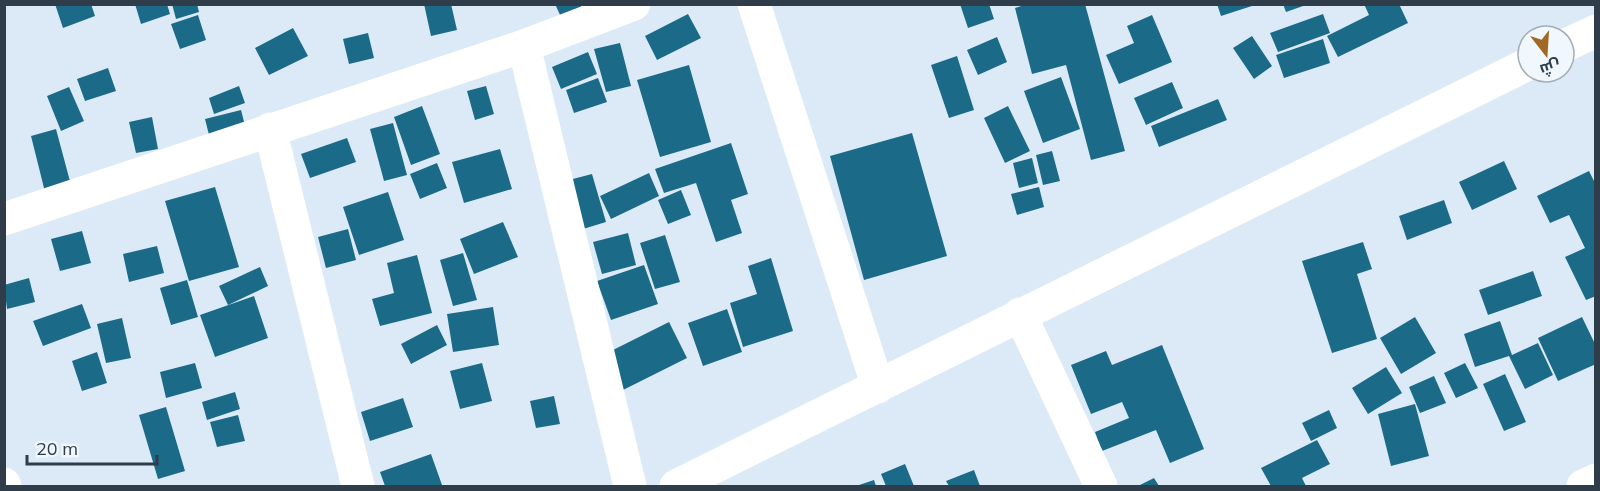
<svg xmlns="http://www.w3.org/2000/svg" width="1600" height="491" font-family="Mulish,Cairo,sans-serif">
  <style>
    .building { fill: #1b6b88 }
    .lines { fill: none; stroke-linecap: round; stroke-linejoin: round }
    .minor { stroke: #fff; stroke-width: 33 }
  </style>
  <rect width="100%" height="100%" fill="#dceaf8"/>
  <path class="building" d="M55,4H91L95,16L63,28Z
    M135,4H167L170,14L141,24Z
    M172,4H197L199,12L176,19Z
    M424,4H451L457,30L431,36Z
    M555,4H586L561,17Z
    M960,4H989L994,19L968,28Z
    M1027,4H1085L1125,151L1091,160L1066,65L1032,74L1015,8Z
    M1217,4H1255V5L1221,16Z
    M1283,4H1306V5L1286,12Z
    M1364,4H1399L1408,23L1338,57L1327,36L1369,15Z
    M688,14L701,38L657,60L645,36Z
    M1323,14L1330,33L1278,52L1270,33Z
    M198,15L206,40L180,49L171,24Z
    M1152,15L1172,62L1119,84L1106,55L1134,43L1127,26Z
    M293,28L308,56L269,75L255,48Z
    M368,33L374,58L349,64L343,39Z
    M1252,36L1272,66L1254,79L1233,48Z
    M997,37L1007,62L978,75L967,50Z
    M1323,39L1330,63L1284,78L1276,55Z
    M620,43L631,86L606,92L594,49Z
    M588,52L597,74L561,89L552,67Z
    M957,56L974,110L949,118L931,65Z
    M689,65L711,142L660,157L637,80Z
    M108,68L116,91L85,101L77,79Z
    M1061,77L1080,129L1043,143L1024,91Z
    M598,78L607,102L574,113L566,90Z
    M1172,82L1183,108L1146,125L1134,98Z
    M239,86L245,103L214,114L209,98Z
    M486,86L494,114L475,120L467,91Z
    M69,87L84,121L61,131L47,96Z
    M1218,99L1227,120L1159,147L1151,126Z
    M422,106L440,154L411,165L394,117Z
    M1008,106L1030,151L1005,163L984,118Z
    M241,110L248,137L212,147L205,119Z
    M152,117L158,149L136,153L129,122Z
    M393,123L407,175L384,181L370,129Z
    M56,129L71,185L45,192L31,136Z
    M912,133L947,256L864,280L830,156Z
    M347,138L356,162L310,178L301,154Z
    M731,143L748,194L731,200L742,233L716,242L696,183L664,193L655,169Z
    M500,149L512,189L464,203L452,162Z
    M1052,151L1060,181L1043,185L1036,155Z
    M1032,158L1038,183L1019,188L1013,163Z
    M1504,161L1517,189L1472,210L1459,182Z
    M437,163L447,188L420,199L410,174Z
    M1589,171L1596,185V296L1586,300L1565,257L1585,248L1569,215L1550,223L1537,196Z
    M649,173L659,196L611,219L600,196Z
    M592,174L606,222L583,229L569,180Z
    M215,187L239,267L189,281L165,201Z
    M1039,187L1044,207L1017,215L1011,194Z
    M681,190L691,215L668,224L658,200Z
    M388,192L404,240L359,255L343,207Z
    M1444,200L1452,223L1407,240L1399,216Z
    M503,222L518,257L474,274L460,239Z
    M348,229L356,260L326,268L318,237Z
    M82,231L91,263L60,271L51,239Z
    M628,233L636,265L602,274L593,242Z
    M665,235L680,282L655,289L640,243Z
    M1363,242L1372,269L1357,274L1377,339L1332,353L1302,261Z
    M157,246L164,273L129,282L123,254Z
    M463,253L477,300L453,306L440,260Z
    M417,255L432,313L380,326L372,299L394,293L387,263Z
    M771,258L793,331L743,347L730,303L757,294L748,266Z
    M644,265L658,304L611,320L597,281Z
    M260,267L268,286L228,305L219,286Z
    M1533,271L1542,296L1488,315L1479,290Z
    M29,278L35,302L7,309L4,285Z
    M187,280L198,317L171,325L160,288Z
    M254,296L268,338L215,357L200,315Z
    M82,304L91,328L43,346L33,321Z
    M493,307L499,345L453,352L447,314Z
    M727,309L742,352L703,366L688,323Z
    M1415,317L1436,353L1401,374L1380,338Z
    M1582,317L1596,346V364L1558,381L1538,338Z
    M122,318L131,358L106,363L97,324Z
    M1500,321L1512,355L1538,343L1553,375L1525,389L1509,356L1475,367L1464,334Z
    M669,322L687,358L623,390L605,354Z
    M437,325L447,345L411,364L401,344Z
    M1162,345L1204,449L1170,463L1156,430L1102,451L1095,432L1129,418L1122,402L1091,414L1071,365L1106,351L1112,365Z
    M97,352L107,383L82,391L72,361Z
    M195,363L202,388L166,398L160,372Z
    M482,363L492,401L460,409L450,371Z
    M1465,363L1478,388L1456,398L1444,373Z
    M1386,367L1402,393L1368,414L1352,388Z
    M1505,374L1526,422L1504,431L1483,384Z
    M1434,376L1446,403L1420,413L1409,387Z
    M235,392L240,409L207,420L202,402Z
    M554,396L560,424L536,428L530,401Z
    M403,398L413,427L370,441L361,412Z
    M1415,404L1429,456L1391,466L1378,414Z
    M166,407L185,471L158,479L139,415Z
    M1329,410L1337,428L1311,441L1302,423Z
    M238,415L245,441L217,447L210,422Z
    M1317,440L1330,464L1302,478L1306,486H1271L1261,468Z
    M431,454L442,485L385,486L380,472Z
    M905,464L914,486H886L881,474Z
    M974,470L980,486H949L946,481Z
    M1154,478L1159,486H1138Z
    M874,480L876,486H856Z"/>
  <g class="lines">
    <path class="minor" d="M754,4L878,387
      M524,46L630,486
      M1564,46L1596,31
      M270,129L358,486
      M4,219L524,46L634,4
      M1020,314L1101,486
      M4,484L5,486
      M676,486L1528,64
      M1583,486L1596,480"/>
  </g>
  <rect width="1600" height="491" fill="none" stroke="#2f3d4a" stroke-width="12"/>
  <g transform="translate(1546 54) rotate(163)"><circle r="28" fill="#f0f7fd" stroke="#a3adb5" stroke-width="1.5"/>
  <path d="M0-4.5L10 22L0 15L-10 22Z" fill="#a06925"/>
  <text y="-9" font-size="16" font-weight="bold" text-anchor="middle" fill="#2f3d4a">ش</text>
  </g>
  <path d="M27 455v9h130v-9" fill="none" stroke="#2f3d4a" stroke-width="3"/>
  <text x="36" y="455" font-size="18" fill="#2f3d4a" stroke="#f0f7fd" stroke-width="4.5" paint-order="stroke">20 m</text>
</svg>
